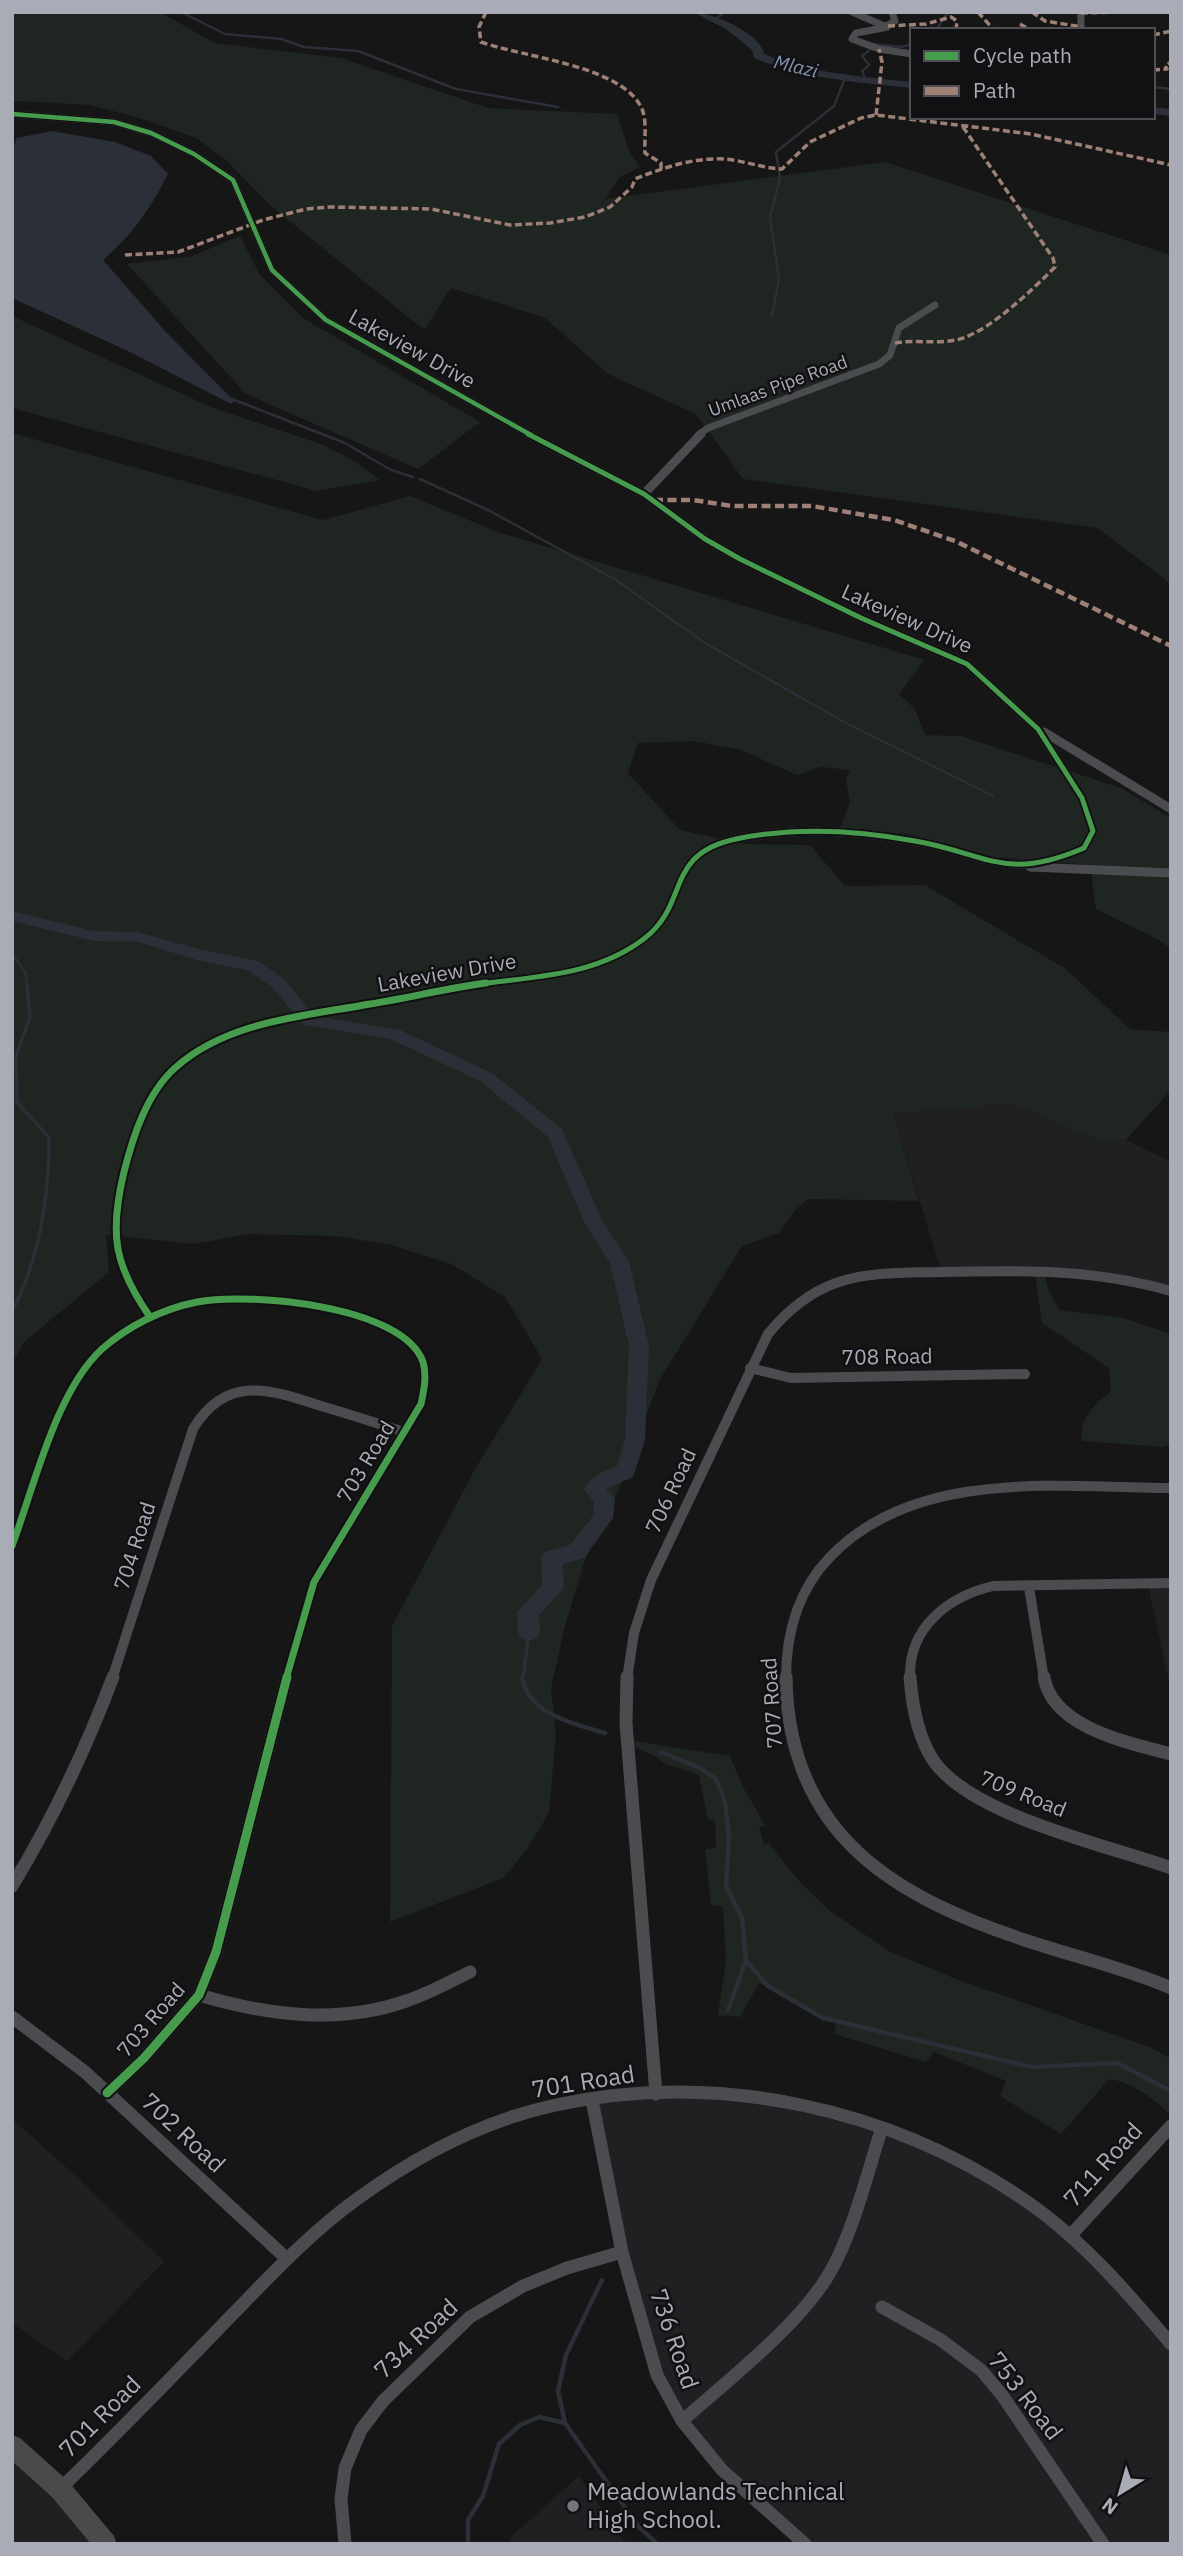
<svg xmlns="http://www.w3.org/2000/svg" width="1183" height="2556" font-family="'IBM Plex Sans',sans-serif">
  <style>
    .built { fill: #202022 }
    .green { fill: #1f2520 }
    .water { fill: #2b2f37 }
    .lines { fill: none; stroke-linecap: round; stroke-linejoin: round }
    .stream-far2 { stroke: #2b2f37; stroke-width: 2.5 }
    .stream-far1 { stroke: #2b2f37; stroke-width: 3.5 }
    .stream { stroke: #2b2f37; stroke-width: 4.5 }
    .river { fill: #2b2f37; fill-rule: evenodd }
    .street-far3 { stroke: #4b4c4f; stroke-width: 7 }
    .street-far2 { stroke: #4b4c4f; stroke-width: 9 }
    .street-far1 { stroke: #4b4c4f; stroke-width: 10 }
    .street { stroke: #4b4c4f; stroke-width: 13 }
    .secondary { fill: #4a4a4d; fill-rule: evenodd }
    .quiet-far1 { stroke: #9e8076; stroke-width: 3.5; stroke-dasharray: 7 3.5; stroke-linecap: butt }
    .quiet { stroke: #9e8076; stroke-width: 4.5; stroke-dasharray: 9 4.5; stroke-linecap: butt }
    .cycleway-far3-casing { stroke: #111012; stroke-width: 7 }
    .cycleway-far2-casing { stroke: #111012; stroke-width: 9 }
    .cycleway-far1-casing { stroke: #111012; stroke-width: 11 }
    .cycleway-casing { stroke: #111012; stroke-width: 13 }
    .cycleway-far3 { stroke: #469c4c; stroke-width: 4.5 }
    .cycleway-far2 { stroke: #469c4c; stroke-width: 5 }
    .cycleway-far1 { stroke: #469c4c; stroke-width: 7 }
    .cycleway { stroke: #469c4c; stroke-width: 9 }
    .poi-dot { fill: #76777e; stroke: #111012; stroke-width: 2.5 }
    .labels { text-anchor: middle; stroke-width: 5; stroke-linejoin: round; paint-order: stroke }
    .far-street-label { font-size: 18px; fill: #a9abb6; stroke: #111012 }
    .far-water-label { font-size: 19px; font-style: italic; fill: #8394ae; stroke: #111012 }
    .street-label { font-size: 21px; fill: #a9abb6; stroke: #111012 }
    .near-street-label { font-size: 24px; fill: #a9abb6; stroke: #111012 }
    .near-poi-label { font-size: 24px; fill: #a9abb6; stroke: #111012; text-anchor: start }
  </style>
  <rect width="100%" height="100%" fill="#161616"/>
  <path class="built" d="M1013,1104L1101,1143L1126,1140L1171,1162V1290L1134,1279L941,1271L894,1114Z
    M1171,1584V1691L1148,1585Z
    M732,2094L910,2139L1051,2221L1171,2345V2544H804L722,2471L656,2375L592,2100Z
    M12,2119L76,2176L164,2262L67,2361L12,2323Z
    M12,2447L106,2544H12Z
    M579,2476L626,2544H509L511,2537Z"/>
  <path class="green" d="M12,12H151L165,15L215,43L341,58L488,108L617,114L630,153L640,167L620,177L605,199L885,162L1171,255V584L1098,528L743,479L696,414L608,374L545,318L451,288L424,330L271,206L226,160L196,138L143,119L90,105L19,101L12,103Z
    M240,236L260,275L303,318L480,422L418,469L246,394L127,264L192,256Z
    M12,316L211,407L321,444L351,459L380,480L317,491L12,408Z
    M12,433L323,520L410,496L498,532L925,660L899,694L915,709L925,735L961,736L1121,788L1171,818V949L1159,940L1096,909L1090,865L996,857L908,834L840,828L850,802L846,780L850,770L821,767L797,775L741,750L694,741L638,743L628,773L680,830L745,844L810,845L845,886L925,885L1066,969L1130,1029L1171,1032V1090L1126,1140L1102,1143L1013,1104L894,1114L919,1201L808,1199L795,1210L779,1233L742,1246L659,1381L619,1489L584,1563L565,1626L551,1689L556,1733L549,1813L526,1851L503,1878L390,1922L392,1626L474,1471L542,1359L505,1297L451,1264L391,1245L336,1236L248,1234L194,1244L106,1235L109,1272L24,1342L12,1364Z
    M1035,1275L1045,1276L1049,1292L1060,1310L1123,1318L1171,1334V1444L1163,1447L1082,1441C1078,1417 1095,1405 1111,1391L1109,1368L1042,1323Z
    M628,1740L730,1756L743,1787L765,1825L759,1828L764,1844H769L800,1882L830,1911L889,1951L956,1979L1152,2048L1171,2059V2115C1151,2098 1135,2083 1109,2079L1061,2134L1000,2096L1006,2081L934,2052L926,2062L834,2034L836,2023L810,2012L759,1983L740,2017L718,2015L726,1960L723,1907L711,1905L705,1849L716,1848L715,1821L708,1820L699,1775L663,1763L658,1758L629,1744Z"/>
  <path class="water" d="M52,131L115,142L151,156L168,174C150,209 133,234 103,260L165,331L234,401L231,404L130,352L12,298V151L17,138Z"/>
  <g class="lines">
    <path class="stream-far2" d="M181,12L225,34L281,39L304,47L358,51L456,89L558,107
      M715,19L725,12
      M936,30L948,12
      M872,44L901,47L912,44
      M866,81L862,71L869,65L862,56L871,49
      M1153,87L1171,89
      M772,316L779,279L770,217L780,178L776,152L834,106L845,78
      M232,399L345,443L391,470L413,477
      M420,479L490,511L616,580L705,643L846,723L993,796
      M12,953L26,974L27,985"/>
    <path class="stream-far1" d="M12,1312C40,1258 49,1199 49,1138L17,1102L16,1056L30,1017L27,983
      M523,1679L529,1632"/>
    <path class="stream" d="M522,1677C528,1715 575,1724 605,1733
      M661,1752L700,1768L716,1779L725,1802L729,1837L726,1886L742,1918L746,1961L728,2010
      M746,1961L768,1986L823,2018L1032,2067L1117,2063L1171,2091
      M602,2280L566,2355L558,2391L565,2423L638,2526L657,2544
      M468,2544V2520L483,2496L499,2444L520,2425L539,2417L565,2423"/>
    <path class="river" d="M693,12C711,12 762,34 764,54C811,74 861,76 912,82V88C858,82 805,79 754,58L752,50L726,29Z
      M1153,107L1171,109V116L1153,114Z
      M12,911L94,931L138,932L198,949L258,961L283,978L315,1016L400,1030L492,1073L562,1129L602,1220L629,1262L649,1346L645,1440L633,1477L606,1489L615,1498L613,1518L584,1558L563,1564L564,1588L539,1615L540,1632L537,1638L529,1641L521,1638L518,1632L517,1612L542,1585L541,1558L545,1552L570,1545L593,1516L594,1502L584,1489C591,1475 603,1472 617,1466L625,1440L629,1346L610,1263L584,1222L548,1137L480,1081L390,1039L304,1025L271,986L247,970L197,960L138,942L94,941L12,921Z"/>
    <path class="street-far3" d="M852,12L887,27
      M892,12L895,21L883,28L856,33L852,39L879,49L912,54
      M1081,12V30
      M12,114L114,122L151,133L194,154L233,180L272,270L326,320L531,435
      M698,435L708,428L879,364L890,355L899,328L935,305"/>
    <path class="street-far2" d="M644,494L701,434
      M1044,732L1171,809
      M1030,867L1171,873
      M473,985C533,976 595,977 645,938C690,903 664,854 736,839C794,827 857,830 915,841C989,854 1005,882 1084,848L1093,831L1082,798L1038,729L967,664L861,618L740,559L705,539L644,494L528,434"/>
    <path class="street-far1" d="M150,1317C114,1265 109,1234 124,1172C133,1136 147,1093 175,1068C227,1021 305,1016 370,1004C409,998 447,988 486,983
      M750,1368L791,1378L1025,1374
      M12,1546C34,1487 56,1391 102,1349C128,1326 162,1309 197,1302C247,1292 403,1305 423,1362C427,1376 424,1390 421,1404L314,1582L286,1679
      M1029,1587L1044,1679
      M112,1679L193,1429C226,1374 270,1389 321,1406C349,1414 376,1423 404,1432
      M627,1679L634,1633L651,1580L768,1334C786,1312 808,1293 836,1283C870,1271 907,1273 942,1272C1020,1270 1095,1269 1171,1291
      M786,1679C786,1633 798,1590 830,1557C915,1468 1059,1487 1171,1488
      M910,1679C908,1628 947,1597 993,1586L1171,1583"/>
    <path class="street" d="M627,1677L626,1723L656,2094
      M786,1677C788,1837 897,1899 1034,1943C1080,1958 1127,1969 1171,1988
      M910,1677C912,1704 918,1737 933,1760C971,1816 1107,1845 1171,1868
      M1044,1677C1052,1728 1130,1743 1171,1754
      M12,1886C53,1819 85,1751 113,1677
      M199,1995C266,2015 338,2025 406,2001C428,1994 449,1982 470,1972
      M12,2017L85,2072L287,2259
      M107,2093L144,2058L199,1995L216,1952L287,1677
      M592,2100L622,2252L657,2375L682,2421L722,2470L805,2544
      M1070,2236L1171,2126
      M882,2307L941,2340L981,2370L1002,2395L1103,2544
      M682,2421C726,2382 800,2324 829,2274C853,2234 867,2173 882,2128
      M60,2489C118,2433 174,2375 230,2317C270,2276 310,2233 357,2199C416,2156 485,2120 556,2105C718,2070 893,2108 1029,2203C1083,2241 1128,2293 1171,2344
      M345,2544L341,2499L345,2468L361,2430L383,2401L470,2317L523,2286L567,2268L622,2252"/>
    <path class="secondary" d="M12,2435L20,2438L68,2481L114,2536L117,2544H91L52,2497L12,2461Z"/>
    <path class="quiet-far1" d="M486,12L479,27L481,42C522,57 617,65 640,105C648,118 644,138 645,153L661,163V169
      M978,12L994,30
      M1032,12L1045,21L1082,27
      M1081,13L1121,12
      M1020,24L1030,30
      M888,26L926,24L951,17L957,21L956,30
      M1153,35L1171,31
      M1153,70L1167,69L1165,66L1171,62
      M876,115L882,62L879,49
      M125,255L178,252L263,220L306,209L330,207L431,209L510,225L550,223L585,217L610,207L632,187L635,179C665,167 700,155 733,160C750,163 765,168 782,169L810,142L861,118L876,115L1031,134L1171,165
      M895,343C916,339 939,345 960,339C991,330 1032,290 1055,267L1053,258L963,127"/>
    <path class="quiet" d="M654,500H693L732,506H812L894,520L955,541L1171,646"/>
    <defs>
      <path id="cycleway-far3" d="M12,114L114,122L151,133L194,154L233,180L272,270L326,320L531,435"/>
      <path id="cycleway-far2" d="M473,985C533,976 595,977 645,938C690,903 664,854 736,839C794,827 857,830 915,841C989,854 1005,882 1084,848L1093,831L1082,798L1038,729L967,664L861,618L740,559L705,539L644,494L528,434"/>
      <path id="cycleway-far1" d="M150,1317C114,1265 109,1234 124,1172C133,1136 147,1093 175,1068C227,1021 305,1016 370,1004C409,998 447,988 486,983
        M12,1546C34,1487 56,1391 102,1349C128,1326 162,1309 197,1302C247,1292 403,1305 423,1362C427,1376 424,1390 421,1404L314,1582L286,1679"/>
      <path id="cycleway" d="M107,2093L144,2058L199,1995L216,1952L287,1677"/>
    </defs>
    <use href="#cycleway-far3" class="cycleway-far3-casing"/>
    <use href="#cycleway-far2" class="cycleway-far2-casing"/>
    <use href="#cycleway-far1" class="cycleway-far1-casing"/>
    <use href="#cycleway" class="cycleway-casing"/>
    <use href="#cycleway-far3" class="cycleway-far3"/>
    <use href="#cycleway-far2" class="cycleway-far2"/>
    <use href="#cycleway-far1" class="cycleway-far1"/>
    <use href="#cycleway" class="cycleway"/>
  </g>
  <circle class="poi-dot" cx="573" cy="2506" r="7"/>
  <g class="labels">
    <g class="far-street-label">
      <text transform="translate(778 386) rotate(-20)" y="6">Umlaas Pipe Road</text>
    </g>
    <g class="far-water-label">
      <text transform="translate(796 66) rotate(13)" y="7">Mlazi</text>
    </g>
    <g class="street-label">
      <text transform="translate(412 349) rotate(29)" y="7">Lakeview Drive</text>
      <text transform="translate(907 619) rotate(24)" y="7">Lakeview Drive</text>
      <text transform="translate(447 973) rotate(-10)" y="7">Lakeview Drive</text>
      <text transform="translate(887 1357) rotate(-1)" y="7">708 Road</text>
      <text transform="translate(366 1462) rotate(-59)" y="7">703 Road</text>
      <text transform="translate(671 1491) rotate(-65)" y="7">706 Road</text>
      <text transform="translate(135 1546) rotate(-72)" y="7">704 Road</text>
      <text transform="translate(772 1703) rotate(-94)" y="7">707 Road</text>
      <text transform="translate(1023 1794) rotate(22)" y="7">709 Road</text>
      <text transform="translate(151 2020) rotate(-49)" y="7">703 Road</text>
    </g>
    <g class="near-street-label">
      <text transform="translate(583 2082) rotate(-9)" y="8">701 Road</text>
      <text transform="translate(183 2133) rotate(43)" y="8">702 Road</text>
      <text transform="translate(1103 2165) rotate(-48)" y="8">711 Road</text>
      <text transform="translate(416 2339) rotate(-43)" y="8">734 Road</text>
      <text transform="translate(674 2339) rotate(71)" y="8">736 Road</text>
      <text transform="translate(1025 2396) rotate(52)" y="8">753 Road</text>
      <text transform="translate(100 2417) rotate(-45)" y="8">701 Road</text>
    </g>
    <g class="near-poi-label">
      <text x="587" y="2500">Meadowlands Technical<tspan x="587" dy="28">High School.</tspan></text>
    </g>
  </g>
  <rect width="1183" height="2556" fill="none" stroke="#a9abb6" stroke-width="28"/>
  <rect x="910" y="28" width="245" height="91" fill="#111012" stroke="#4e4e54" stroke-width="2"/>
  <rect x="924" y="51" width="35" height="10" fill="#469c4c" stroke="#4e4e54" stroke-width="2"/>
  <text x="973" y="63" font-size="21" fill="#a9abb6">Cycle path</text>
  <rect x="924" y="86" width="35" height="10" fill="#9e8076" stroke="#4e4e54" stroke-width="2"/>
  <text x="973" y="98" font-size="21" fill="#a9abb6">Path</text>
  <g transform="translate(1120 2493) rotate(217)" stroke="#111012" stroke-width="5" paint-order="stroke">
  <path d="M0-5L12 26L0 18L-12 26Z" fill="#a9abb6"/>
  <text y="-10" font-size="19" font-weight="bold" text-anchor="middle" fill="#a9abb6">N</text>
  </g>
</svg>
